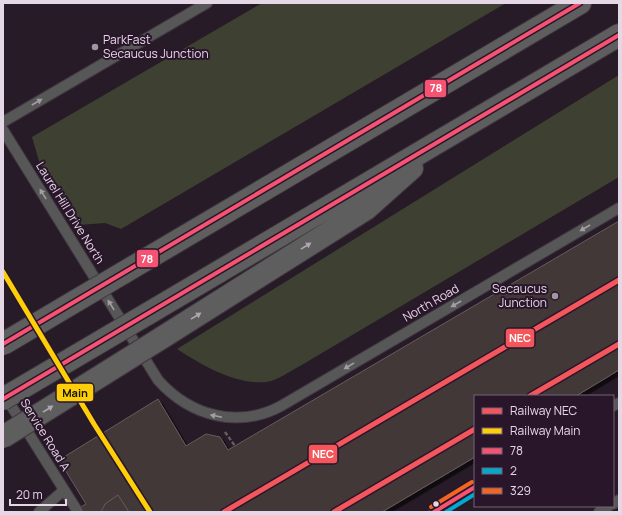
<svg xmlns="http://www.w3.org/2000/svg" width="622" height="515" font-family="Manrope,sans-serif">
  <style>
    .green { fill: #3e4131 }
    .building { fill: #423738; stroke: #675c5d; filter: url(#shadow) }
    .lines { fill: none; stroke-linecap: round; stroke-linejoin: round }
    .lane-casing { stroke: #403640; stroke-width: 12 }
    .highway-casing { stroke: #403640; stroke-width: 24 }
    .path { stroke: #615e60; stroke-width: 2.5; stroke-dasharray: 4 2; stroke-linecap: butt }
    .lane { stroke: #565756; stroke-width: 10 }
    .highway { stroke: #5f5e5e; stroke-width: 22 }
    .highway-bridge-casing { stroke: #403640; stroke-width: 24; stroke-linecap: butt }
    .highway-bridge { stroke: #5f5e5e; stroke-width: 22 }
    .bus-1-casing { stroke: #2a162b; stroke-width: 7 }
    .bus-2-casing { stroke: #2a162b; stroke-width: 7 }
    .bus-3-casing { stroke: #2a162b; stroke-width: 7 }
    .bus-1 { stroke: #f65372; stroke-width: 4 }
    .bus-2 { stroke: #00a9ce; stroke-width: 4 }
    .bus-3 { stroke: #f26522; stroke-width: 4 }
    .rail-1-casing { stroke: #2a162b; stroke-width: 8 }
    .rail-2-casing { stroke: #2a162b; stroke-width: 8 }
    .rail-1 { stroke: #f5565c; stroke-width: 5 }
    .rail-2 { stroke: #fece08; stroke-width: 5 }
    .oneway { fill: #a59da5 }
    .oneway2 { fill: #afa7af }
    .poi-dot { fill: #a295a2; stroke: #2a162b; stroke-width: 1.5 }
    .bus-dot { fill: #e5d7e5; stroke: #2a162b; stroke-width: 1.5 }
    .labels { text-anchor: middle; stroke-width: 4; stroke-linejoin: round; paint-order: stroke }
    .poi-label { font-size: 12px; fill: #e5d7e5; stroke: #2a162b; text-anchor: start }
    .street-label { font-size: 12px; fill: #e5d7e5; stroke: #2a162b }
    .line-badge { stroke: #2a162b; stroke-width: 1.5 }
    .badge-label { font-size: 11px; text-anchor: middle; font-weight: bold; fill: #fff }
    .pale-badge-label { font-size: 11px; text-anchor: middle; font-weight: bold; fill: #111 }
  </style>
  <defs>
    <filter id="shadow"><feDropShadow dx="3.5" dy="3.5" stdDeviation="0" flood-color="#0009"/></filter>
  </defs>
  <rect width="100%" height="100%" fill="#261b26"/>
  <path class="green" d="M262,3H506L121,229L105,223L79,225L39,161L32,137Z
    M619,75V177L300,366C290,371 277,381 266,382C235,385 202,365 177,349Z"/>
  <path class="building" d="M619,221V370L576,396H475V457L382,512H72L86,504L59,460L158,399L186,446L206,434L220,437L228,450Z
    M118,495L129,512H101L105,504Z"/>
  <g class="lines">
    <defs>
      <path id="lane" d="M3,122L207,3
        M3,130L158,380C190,416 238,429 281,406L619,208
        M5,396L78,512
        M613,406L619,403
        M613,504L619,500
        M39,512L64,490
        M434,512L475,487
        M599,512L609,506"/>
      <path id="highway" d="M123,273L580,3
        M149,313L619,35
        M163,337L366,209L412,168"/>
    </defs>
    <use href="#lane" class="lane-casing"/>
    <use href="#highway" class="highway-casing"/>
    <path class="path" d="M225,432L235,446"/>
    <use href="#lane" class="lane"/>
    <use href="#highway" class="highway"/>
    <defs>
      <path id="highway-bridge" d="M3,344L123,273
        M3,399L149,313
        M3,437L163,337"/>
    </defs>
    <use href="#highway-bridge" class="highway-bridge-casing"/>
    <use href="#highway-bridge" class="highway-bridge"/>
    <defs>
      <path id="bus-1" d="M3,344L580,3
        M3,399L619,35
        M434,512L475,487"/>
      <path id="bus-2" d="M446,512L475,494"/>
      <path id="bus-3" d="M431,507L472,482"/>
    </defs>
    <use href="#bus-1" class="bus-1-casing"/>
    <use href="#bus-2" class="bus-2-casing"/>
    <use href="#bus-3" class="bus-3-casing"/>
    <use href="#bus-1" class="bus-1"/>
    <use href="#bus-2" class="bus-2"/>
    <use href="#bus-3" class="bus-3"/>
    <defs>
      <path id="rail-1" d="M530,396L619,344
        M224,512L619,280
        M334,512L475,429"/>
      <path id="rail-2" d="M3,272L94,424L150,512"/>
    </defs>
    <use href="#rail-1" class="rail-1-casing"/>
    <use href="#rail-2" class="rail-2-casing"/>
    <use href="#rail-1" class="rail-1"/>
    <use href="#rail-2" class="rail-2"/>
  </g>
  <defs><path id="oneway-solid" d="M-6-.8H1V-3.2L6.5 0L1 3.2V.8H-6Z"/></defs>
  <g class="oneway">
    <use href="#oneway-solid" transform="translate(37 102) rotate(-30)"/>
    <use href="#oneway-solid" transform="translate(43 194) rotate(-122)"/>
    <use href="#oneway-solid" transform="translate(585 228) rotate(150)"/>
    <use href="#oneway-solid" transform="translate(456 304) rotate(150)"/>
    <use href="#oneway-solid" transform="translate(111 305) rotate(-122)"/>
    <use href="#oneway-solid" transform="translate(349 366) rotate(149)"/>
    <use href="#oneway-solid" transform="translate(216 416) rotate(-168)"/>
  </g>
  <g class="oneway2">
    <use href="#oneway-solid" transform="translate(306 246) rotate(-32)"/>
    <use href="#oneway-solid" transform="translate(196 316) rotate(-32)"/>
    <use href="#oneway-solid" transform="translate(48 409) rotate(-32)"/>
  </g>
  <g class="poi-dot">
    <circle cx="95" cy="47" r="4"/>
    <circle cx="555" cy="296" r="4"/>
  </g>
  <circle class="bus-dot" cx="436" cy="504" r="3.5"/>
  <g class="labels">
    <g class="poi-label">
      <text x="103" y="44">ParkFast<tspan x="103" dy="14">Secaucus Junction</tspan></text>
      <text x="547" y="293" text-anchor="end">Secaucus<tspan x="547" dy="14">Junction</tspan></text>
    </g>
    <g class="street-label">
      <text transform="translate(70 213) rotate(58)" y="4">Laurel Hill Drive North</text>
      <text transform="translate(431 303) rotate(-30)" y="4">North Road</text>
      <text transform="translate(45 435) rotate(58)" y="4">Service Road A</text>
    </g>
  </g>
  <g class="line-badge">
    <rect x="424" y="79" width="23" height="19" rx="4" fill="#f65372"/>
    <rect x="136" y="249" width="23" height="19" rx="4" fill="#f65372"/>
    <rect x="505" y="328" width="30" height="20" rx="4" fill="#f5565c"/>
    <rect x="56" y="383" width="38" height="19" rx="4" fill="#fece08"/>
    <rect x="308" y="444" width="30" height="20" rx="4" fill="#f5565c"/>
  </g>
  <g class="badge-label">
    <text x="436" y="92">78</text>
    <text x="147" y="263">78</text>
    <text x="520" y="342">NEC</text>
    <text x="323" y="458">NEC</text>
  </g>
  <g class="pale-badge-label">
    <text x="75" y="397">Main</text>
  </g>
  <rect width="622" height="515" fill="none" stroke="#e5d7e5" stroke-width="8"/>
  <rect x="474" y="395" width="140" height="112" fill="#2a162b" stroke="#756375"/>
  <rect x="482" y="408" width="20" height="6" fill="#f5565c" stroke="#756375"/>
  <text x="510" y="415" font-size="12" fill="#e5d7e5">Railway NEC</text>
  <rect x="482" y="428" width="20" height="6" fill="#fece08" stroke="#756375"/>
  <text x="510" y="435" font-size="12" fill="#e5d7e5">Railway Main</text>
  <rect x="482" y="448" width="20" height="6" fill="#f65372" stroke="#756375"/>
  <text x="510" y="455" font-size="12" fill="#e5d7e5">78</text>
  <rect x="482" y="468" width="20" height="6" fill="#00a9ce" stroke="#756375"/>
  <text x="510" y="475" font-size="12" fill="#e5d7e5">2</text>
  <rect x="482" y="488" width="20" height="6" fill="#f26522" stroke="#756375"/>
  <text x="510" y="495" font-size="12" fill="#e5d7e5">329</text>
  <path d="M10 499v6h56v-6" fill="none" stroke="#e5d7e5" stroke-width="2"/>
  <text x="16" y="499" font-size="12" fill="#e5d7e5" stroke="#2a162b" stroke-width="3" paint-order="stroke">20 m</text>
</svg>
